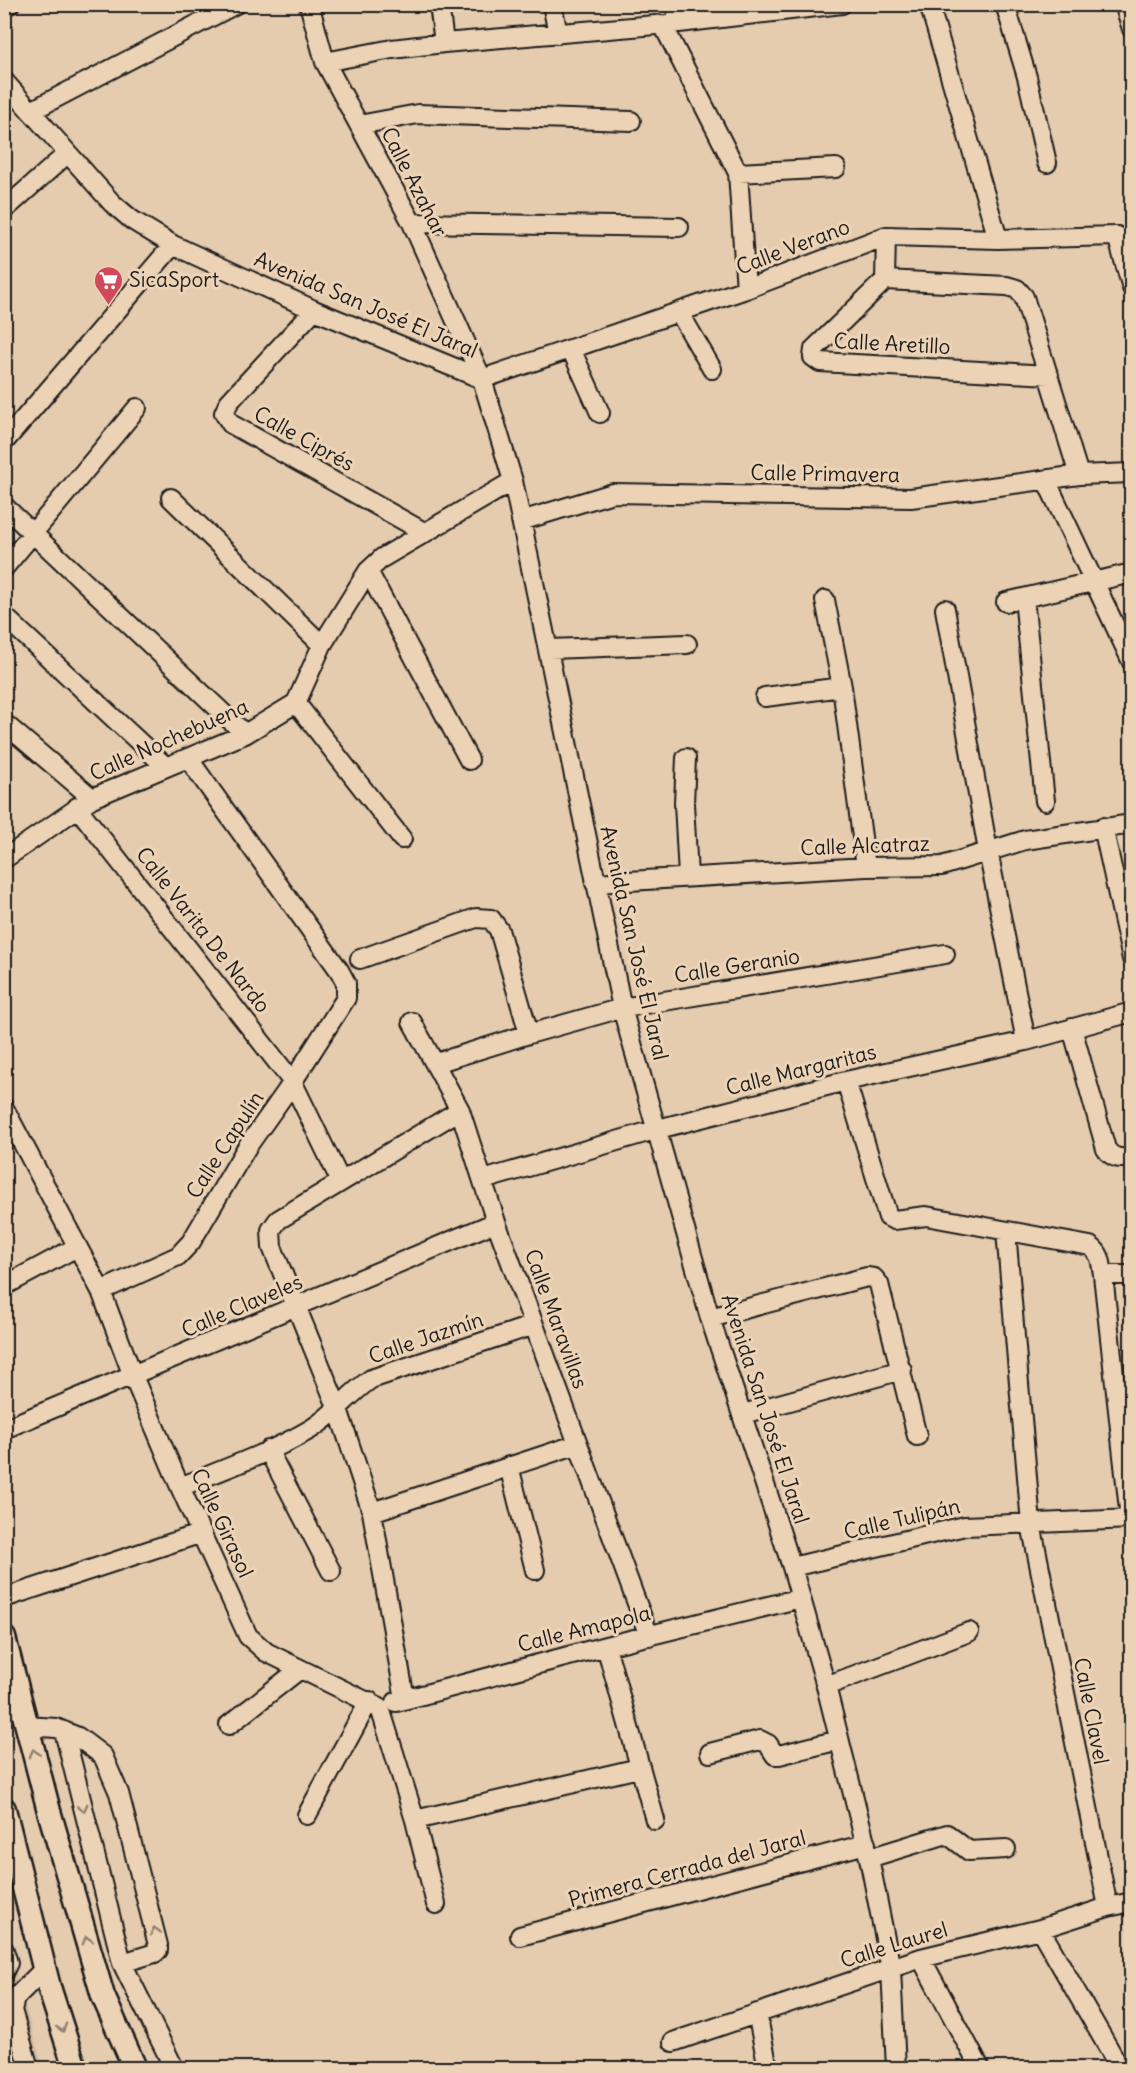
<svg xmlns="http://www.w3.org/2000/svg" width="1136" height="2073" font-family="Delius,sans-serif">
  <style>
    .built { fill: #d4bda3 }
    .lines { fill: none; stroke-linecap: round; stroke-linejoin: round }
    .minor-casing { stroke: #1c1c1c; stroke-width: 22 }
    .major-casing { stroke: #1c1c1c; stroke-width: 27 }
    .minor { stroke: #edd3b5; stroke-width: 18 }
    .major { stroke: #edd3b5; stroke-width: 22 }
    .oneway { stroke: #8f8170 }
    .labels { text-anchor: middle; stroke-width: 6; stroke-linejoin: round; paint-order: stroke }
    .street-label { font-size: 21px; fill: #1c1c1c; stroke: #edd3b5 }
    .poi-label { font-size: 21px; fill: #1c1c1c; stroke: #edd3b5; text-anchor: start }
  </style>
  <rect width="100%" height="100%" fill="#e5ccaf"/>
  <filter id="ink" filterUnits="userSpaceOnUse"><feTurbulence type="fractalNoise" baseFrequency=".0167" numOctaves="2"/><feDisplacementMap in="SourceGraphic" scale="12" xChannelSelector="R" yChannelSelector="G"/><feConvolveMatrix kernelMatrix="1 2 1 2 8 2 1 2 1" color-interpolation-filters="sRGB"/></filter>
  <g filter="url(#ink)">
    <path class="built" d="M4,1928L21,1991L43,2068H5Z"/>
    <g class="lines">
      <defs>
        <path id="minor" d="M309,4L325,62L412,223L482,379L513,481L622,1008L710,1318L792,1567L826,1686L869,1858L891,1969L896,2068
          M439,4L444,43
          M552,4L558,34
          M675,4L679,23
          M929,4L998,239
          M1005,4L1027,77L1047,163
          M1124,4L1132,29
          M4,7L10,4
          M663,25L738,173L746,289
          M325,62L392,49L444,43L679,23L842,4
          M4,81L112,203L132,220L173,245L314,310L482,379
          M31,111L236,4
          M359,125L418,114L631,121
          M738,173L836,168
          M4,210L68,153
          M412,223L679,227
          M886,236L885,280L814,349L813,357L820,362L1049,375
          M1117,236L1132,288
          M885,280L1007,286L1017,289L1024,297L1079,475
          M314,310L229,402L224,413L231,424L424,532
          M679,312L712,369
          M571,349L600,413
          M482,379L746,289L886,236L998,239L1117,236L1132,242
          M4,442L173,245
          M1046,480L1132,662
          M171,498L322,645
          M4,506L245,734
          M521,521L613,493L911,498L1079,475L1132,473
          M4,568L137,408
          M368,571L469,760
          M1024,598L1045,801
          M825,600L842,687L866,867
          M1006,602L1132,573
          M945,609L988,851L1026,1041
          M4,616L166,767
          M549,649L687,644
          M765,697L842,687
          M296,703L402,839
          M4,723L92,798
          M686,758L684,803L688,876
          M77,807L292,1081L341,1182
          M1103,827L1132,959
          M4,859L92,798L245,734L296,703L322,645L368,571L382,558L513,481
          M595,883L866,867L942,866L1025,840L1132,824
          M360,959L476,918L491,919L499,930L529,1034
          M412,1022L460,1110L496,1222L649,1636
          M1072,1028L1106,1149C1113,1159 1120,1159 1132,1157
          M436,1063L529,1034L622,1008L945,954
          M846,1081L888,1217L894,1220L926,1216L1090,1246C1101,1253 1101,1262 1103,1275L1130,1519
          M4,1108L101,1291L133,1376L180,1487L248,1636L266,1652L380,1708L415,1820L436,1904
          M483,1180L658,1129L846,1081L1026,1041L1132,1012
          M1006,1231L1031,1524L1108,1907
          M1103,1275H1132
          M4,1286L77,1247
          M101,1291L178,1256L191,1242L247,1147L286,1092L346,998V983L339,970L188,758
          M710,1318L867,1277L874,1278L879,1284L917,1436
          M743,1414L902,1370
          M4,1429L496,1222
          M268,1450L331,1571
          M509,1466L535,1570
          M180,1487C224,1469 270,1453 311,1429C334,1415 349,1394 371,1379L534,1325
          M372,1512L578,1444
          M792,1567L965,1526L1132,1519
          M4,1598L202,1533
          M606,1646L655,1820
          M826,1686L969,1632
          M405,1699L372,1512L338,1409L272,1247L271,1230L278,1220L460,1110
          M396,1702L606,1646L801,1598
          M229,1725L300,1669
          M27,1726L56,1728L78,1737L103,1756L119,1793L158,1945V1950L155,1953L122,1963
          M64,1731L122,1963L174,2068
          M710,1753L760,1740L768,1744L775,1755H779L839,1740
          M307,1815L369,1701
          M415,1820L639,1768
          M869,1858L947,1834L969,1851L1006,1849
          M1040,1929L1120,2068
          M520,1936L866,1844
          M4,1950L8,1963L4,1971
          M921,1958L980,2068
          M757,2013L768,2068
          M673,2042L921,1958L1040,1929L1108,1907L1132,1902
          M29,2068L12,2010L15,1998L45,1968"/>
        <path id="major" d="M4,1638L49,1811L103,1996L135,2068
          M4,1809L49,1987L75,2068"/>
      </defs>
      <use href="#minor" class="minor-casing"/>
      <use href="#major" class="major-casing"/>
      <use href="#minor" class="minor"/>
      <use href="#major" class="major"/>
    </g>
    <defs><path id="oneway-chevron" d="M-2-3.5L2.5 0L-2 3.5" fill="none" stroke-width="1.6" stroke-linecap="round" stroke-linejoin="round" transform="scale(1.5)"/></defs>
    <g class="oneway">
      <use href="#oneway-chevron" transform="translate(34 1753) rotate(-105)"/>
      <use href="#oneway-chevron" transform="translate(83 1808) rotate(76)"/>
      <use href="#oneway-chevron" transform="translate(155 1931) rotate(-105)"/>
      <use href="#oneway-chevron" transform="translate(87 1940) rotate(-106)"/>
      <use href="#oneway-chevron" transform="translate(62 2028) rotate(73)"/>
    </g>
  </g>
  <defs>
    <symbol id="supermarket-pin" viewBox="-11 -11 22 30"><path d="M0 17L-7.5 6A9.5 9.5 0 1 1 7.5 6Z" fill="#d1495b" stroke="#edd3b5"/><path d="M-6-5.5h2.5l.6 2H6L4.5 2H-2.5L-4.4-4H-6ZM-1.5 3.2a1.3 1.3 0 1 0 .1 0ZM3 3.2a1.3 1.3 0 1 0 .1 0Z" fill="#fff"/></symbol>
  </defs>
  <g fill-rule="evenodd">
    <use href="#supermarket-pin" x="92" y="264" width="33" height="45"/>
  </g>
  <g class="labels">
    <g class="street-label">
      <text transform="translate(414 182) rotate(63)" y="7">Calle Azahar</text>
      <text transform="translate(793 247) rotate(-21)" y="7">Calle Verano</text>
      <text transform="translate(366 305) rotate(23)" y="7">Avenida San José El Jaral</text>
      <text transform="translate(892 344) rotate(3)" y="7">Calle Aretillo</text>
      <text transform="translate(304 439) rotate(29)" y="7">Calle Ciprés</text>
      <text transform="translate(825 474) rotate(1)" y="7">Calle Primavera</text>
      <text transform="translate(169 740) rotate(-24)" y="7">Calle Nochebuena</text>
      <text transform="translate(865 846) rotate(-2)" y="7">Calle Alcatraz</text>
      <text transform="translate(203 930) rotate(52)" y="7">Calle Varita De Nardo</text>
      <text transform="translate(634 943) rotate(77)" y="7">Avenida San José El Jaral</text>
      <text transform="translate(737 966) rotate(-9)" y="7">Calle Geranio</text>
      <text transform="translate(801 1070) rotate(-14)" y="7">Calle Margaritas</text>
      <text transform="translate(225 1145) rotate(-57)" y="7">Calle Capulín</text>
      <text transform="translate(242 1306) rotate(-23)" y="7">Calle Claveles</text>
      <text transform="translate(556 1319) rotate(70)" y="7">Calle Maravillas</text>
      <text transform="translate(426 1338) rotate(-19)" y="7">Calle Jazmín</text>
      <text transform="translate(765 1409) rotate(72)" y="7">Avenida San José El Jaral</text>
      <text transform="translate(902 1519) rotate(-13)" y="7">Calle Tulipán</text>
      <text transform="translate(222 1523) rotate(65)" y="7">Calle Girasol</text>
      <text transform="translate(584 1629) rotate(-14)" y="7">Calle Amapola</text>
      <text transform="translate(1091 1711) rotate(79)" y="7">Calle Clavel</text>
      <text transform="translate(687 1869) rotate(-15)" y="7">Primera Cerrada del Jaral</text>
      <text transform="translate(894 1945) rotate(-17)" y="7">Calle Laurel</text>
    </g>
    <g class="poi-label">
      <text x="129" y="287">SicaSport</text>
    </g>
  </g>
  <rect width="1136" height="2073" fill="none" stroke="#edd3b5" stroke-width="24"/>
  <rect x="12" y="12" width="1112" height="2049" fill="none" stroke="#1c1c1c" stroke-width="2" filter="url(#ink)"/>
</svg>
